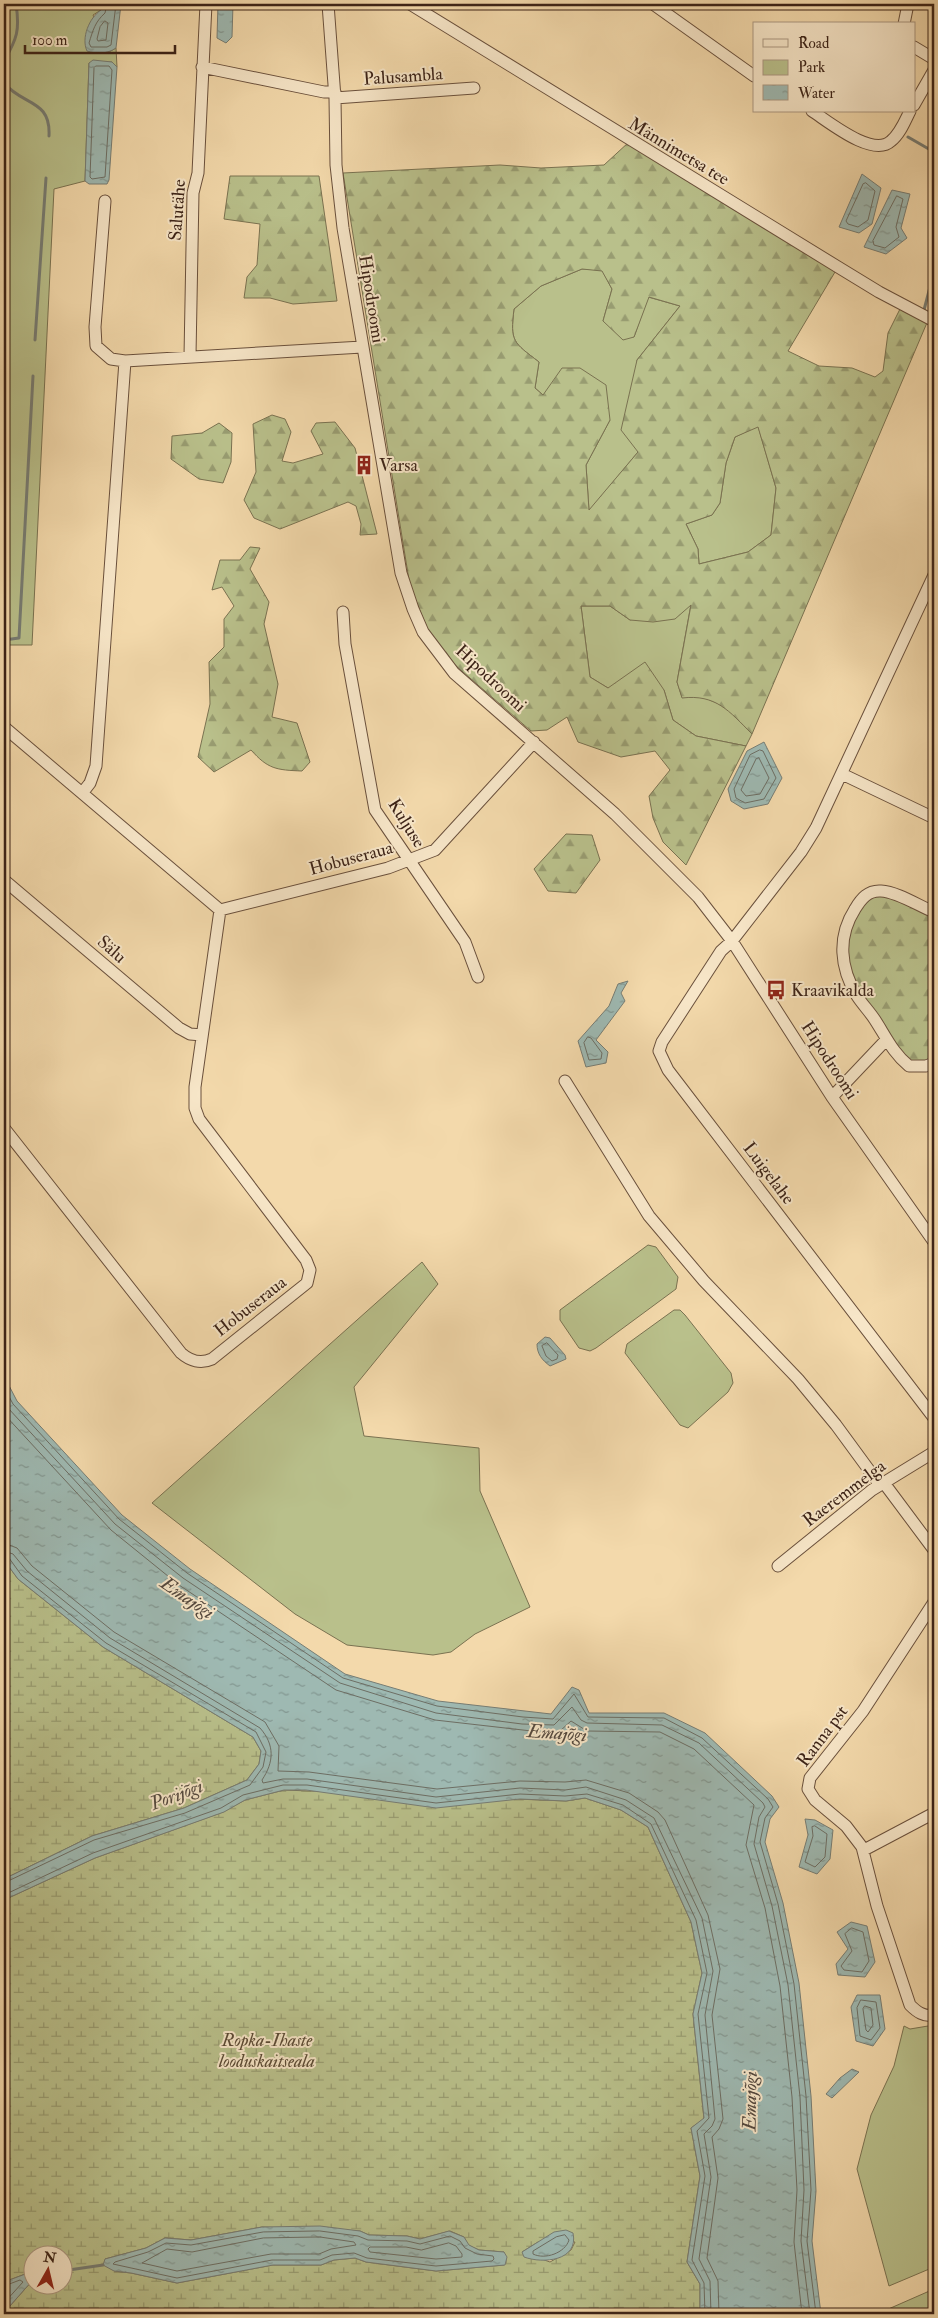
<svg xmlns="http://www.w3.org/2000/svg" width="938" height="2318" font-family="'IM FELL Double Pica',serif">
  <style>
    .green { fill: #b9c08b; stroke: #7a7251 }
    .forest { fill: url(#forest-firs); stroke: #7a7251; fill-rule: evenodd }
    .wetland { fill: url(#wetland-marsh); stroke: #7a7251; fill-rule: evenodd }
    .water { fill: url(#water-ripples); stroke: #777d74 }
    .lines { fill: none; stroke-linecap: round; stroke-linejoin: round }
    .shore { stroke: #6d6e64; stroke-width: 1 }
    .stream { stroke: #777d74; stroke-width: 3 }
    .street-casing { stroke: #6a503c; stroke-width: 13 }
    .street { stroke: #f7e6c8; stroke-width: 11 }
    .labels { text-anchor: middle; stroke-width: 4; stroke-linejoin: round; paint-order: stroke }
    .street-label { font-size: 18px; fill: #3c2317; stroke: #f7e6c8 }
    .poi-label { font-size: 18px; fill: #3c2317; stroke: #f7e6c8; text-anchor: start }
    .park-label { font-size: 18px; font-style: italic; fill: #5b4a34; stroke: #f7e6c8 }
    .water-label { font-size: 19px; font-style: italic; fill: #54483e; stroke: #f7e6c8 }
  </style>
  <defs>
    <pattern id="forest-firs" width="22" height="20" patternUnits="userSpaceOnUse" patternTransform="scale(1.25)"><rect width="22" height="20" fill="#b9c08b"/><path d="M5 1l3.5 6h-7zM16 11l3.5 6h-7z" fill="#989c71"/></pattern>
    <pattern id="wetland-marsh" width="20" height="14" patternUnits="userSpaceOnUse" patternTransform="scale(1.25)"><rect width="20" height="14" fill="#b9c08b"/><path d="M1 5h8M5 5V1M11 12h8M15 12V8" fill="none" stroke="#989c71"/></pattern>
    <pattern id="water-ripples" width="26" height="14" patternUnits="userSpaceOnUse" patternTransform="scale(1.25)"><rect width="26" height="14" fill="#9eb9b2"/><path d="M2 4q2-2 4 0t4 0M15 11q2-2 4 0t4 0" fill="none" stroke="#829690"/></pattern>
  </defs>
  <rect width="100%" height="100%" fill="#f3d9ab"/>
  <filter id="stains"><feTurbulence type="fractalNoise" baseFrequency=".004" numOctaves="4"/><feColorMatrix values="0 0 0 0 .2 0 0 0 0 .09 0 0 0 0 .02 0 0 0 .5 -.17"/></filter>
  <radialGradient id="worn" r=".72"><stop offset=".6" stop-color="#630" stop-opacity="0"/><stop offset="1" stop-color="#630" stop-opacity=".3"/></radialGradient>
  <path class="green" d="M4,4H102L101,10L93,15L109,52L116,48L117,67L112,62L89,63L85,181L54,189L32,645H4Z
    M582,269L602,270L612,289L603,321L634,337L648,297L680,306L637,360L638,452L589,511L586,465L610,420L543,395L535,388L539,362C513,342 510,342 514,309L541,286Z
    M758,426L776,488L771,535L748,552L699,564L698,549L686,524L712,515L720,503L726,463L735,437Z
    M691,604L677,682L682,697L700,696L724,706L752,734L746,746L696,736L673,720L664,690L608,688L590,677L581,606H610L630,620Z
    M648,1245L656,1247L678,1277L676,1289L596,1348L590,1351L579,1348L560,1320V1310Z
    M422,1262L438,1284L354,1387L364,1436L479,1448L480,1491L530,1607L475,1634L451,1652L433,1655L347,1645L295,1614L152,1503Z
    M674,1310H680L685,1315L731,1373L733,1383L728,1392L688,1428L680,1425L625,1353L627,1344Z
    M934,2025V2267L889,2286L857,2169L871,2115L894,2066L904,2026L910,2029Z
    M934,2289V2314H877Z"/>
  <path class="forest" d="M629,142L838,267L788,351L819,366L852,368L875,377L883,371L888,333L902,305L929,318L752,734C729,711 716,694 682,698L677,682L691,605L675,619L653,622L630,620L610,606H581L590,677L608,688L645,662L664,690L673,720L696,736L746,746L686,865L663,842L653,818L649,796L670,770L655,751L621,757L578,742L567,717L547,730L531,731L455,665L427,628L410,586L343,173L500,165L541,168L604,165ZM582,269L602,271L612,289L603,321L623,340L634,337L649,297L680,306L637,360L621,430L638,452L589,510L586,465L610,420L606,385L580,368H562L543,395L535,388L539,362C513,342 510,342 514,309L541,286ZM758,427L776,488L771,535L748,552L699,564L698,549L686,524L712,515L720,503L726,463L735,437Z
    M230,176H319L337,301L293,304L270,298H244L247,277L257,265L260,224L224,219Z
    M272,415L285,419L291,432L282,461L293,463L323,454L311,431L316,423L335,422L355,448L377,534L360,535L361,524L356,506L348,502L280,529L254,518L244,500L256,472L253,424Z
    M219,423L232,433L231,462L223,483L199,479L171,459L172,436L202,433Z
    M250,547L260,548L250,569L269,602L264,624L278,684L272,717L297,723L310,762L302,771C276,770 268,769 251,750L214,772L198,757L210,704L209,662L224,647V619L234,606L222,587L212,590L220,560H240Z
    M566,834L592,835L600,860L576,893L548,891L534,869Z
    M883,893L934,915V1057L930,1061L911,1062L893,1045L846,970L848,925L862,901Z"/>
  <path class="wetland" d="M4,1560L18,1579L103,1647L253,1737L261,1751L259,1764L247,1780L184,1808L92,1836L4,1879Z
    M284,1790L566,1801L585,1798L621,1810L648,1827L691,1922L702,1973L693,2014L704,2119L691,2128L700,2176L687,2262L700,2284V2314H4V2308L9,2307L32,2281V2286H62V2256H32V2278L28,2273L4,2282V1900L95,1858L223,1812L245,1800ZM262,2227L360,2231L369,2235L407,2236L420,2239L450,2231L464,2237L468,2245L479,2250L504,2252V2265L436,2271L366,2262L355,2258L334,2260L321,2265H273L177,2283L131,2273L114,2271L105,2259L146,2248L165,2238L191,2240ZM538,2242H575L571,2250L550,2262L522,2252Z"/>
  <path class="water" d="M102,4H121L116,48C107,54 97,54 87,51C81,38 89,18 101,10Z
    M218,4H233L232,37L226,43L217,38Z
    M93,60L112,62L117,67L109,180L107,184H89L85,181L89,63Z
    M862,174L881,188L872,224L859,233L839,227Z
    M892,190L910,194L901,228L907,238L886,254L864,247Z
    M764,742L782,778L768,804L744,809L731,801L728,789L747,751Z
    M628,981L621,993L625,1001L596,1040L608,1052L606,1063L586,1067L578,1041L609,1006L618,984Z
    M545,1337L550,1338L565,1355L566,1359L550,1366C542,1360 537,1354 537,1344Z
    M4,1376L17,1401L122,1515L190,1569L345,1674L438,1701L551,1714L572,1687L579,1690L589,1713H664L705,1733L772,1796L779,1807L770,1819L765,1842L783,1903L799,1983L811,2096L816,2191L812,2241L821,2314H700V2284L687,2262L700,2176L691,2128L704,2118L693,2014L702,1973L691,1922L648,1827L621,1810L585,1798L566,1801L520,1799L436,1808L306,1790H284L245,1800L224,1812L95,1858L4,1900V1879L92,1836L184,1808L247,1780L259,1764L261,1751L253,1737L103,1647L18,1579L4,1560Z
    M805,1819L815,1820L833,1830L830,1859L817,1874L799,1867L808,1835Z
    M851,1922L867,1926L875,1962L865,1977L838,1975L836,1964L848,1949L837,1932Z
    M857,1995H880L885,2029L873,2046L856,2041L851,2007Z
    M852,2069L859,2072L832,2098L826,2094L840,2078Z
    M320,2226L360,2231L369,2235L407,2236L420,2239L449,2231L464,2237L469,2245L479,2250L504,2252L507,2257L505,2265L436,2271L366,2262L355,2258L334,2260L321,2265H273L177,2283L131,2273L114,2271L103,2265L105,2259L146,2248L165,2238L191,2240L262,2227Z
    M566,2230L573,2233C579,2261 543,2264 524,2257L522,2252L554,2232Z
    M28,2273L32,2281L9,2307L4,2308V2282Z"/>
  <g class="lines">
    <path class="shore" d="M107,4L105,13C95,22 93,30 89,43L91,47H107L111,45L116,4
      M105,21L108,23L106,40L98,41L97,39L100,27Z
      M96,66H109L112,70L105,177L92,179L90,177L94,68Z
      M866,183L875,191L868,220L858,227L848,224L846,221L863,184Z
      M897,196L903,199L896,227L899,237L885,248L874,245L873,241Z
      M760,750L763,751L776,778L764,799L745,803L736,798L734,789L750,755Z
      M759,758L769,778L760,794L746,796L741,790L756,759Z
      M588,1037L591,1038L602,1053L601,1059L589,1060L584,1043Z
      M547,1343L558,1355L557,1359L552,1361L546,1356L542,1346Z
      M4,1387L13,1404L119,1519L187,1573L343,1678L437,1706L523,1717L553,1719L574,1694L588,1717L664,1718L702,1738L768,1799L773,1807L765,1818L760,1842L778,1904L794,1984L806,2096L811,2190L807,2241L816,2314
      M4,1400L8,1408L115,1524L183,1578L340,1683L436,1713L522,1724L554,1725L572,1707L581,1720L587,1723L662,1725L699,1743L763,1803L765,1807L759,1817L754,1844L772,1906L788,1985L800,2097L804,2190L801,2241L810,2314
      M4,1414L111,1530L179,1585L336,1690L435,1720L549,1733L560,1731L571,1721L587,1731L660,1732L694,1749L754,1805L746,1845L765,1908L780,1986L792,2097L797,2190L794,2242L802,2314
      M4,1543L17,1548L32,1566L114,1632L265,1722L279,1746L278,1771L309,1772L437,1789L520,1781L565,1782L586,1780L629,1793L658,1812L665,1820L708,1915L720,1969L712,2015L723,2119L719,2129L712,2137L718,2178L707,2258L718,2281L719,2314
      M4,1551L13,1554L27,1571L110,1638L260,1728C275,1745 274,1762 262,1780L263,1783L283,1779H307L436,1797L520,1788L565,1790L586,1787L626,1800L654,1818L702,1918L713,1971L705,2015L715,2119L712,2126L704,2134L711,2177L699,2259L710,2281L711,2314
      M4,1557L9,1558L22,1576L106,1643L256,1732L266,1752L263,1767L250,1785L185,1813L94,1840L4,1883
      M815,1826L827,1834L825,1857L815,1867L805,1862L813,1836L812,1827Z
      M4,1895L93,1853L221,1808L243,1795L283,1785H307L436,1803L520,1794L565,1796L587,1794L623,1805L651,1824L696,1920L707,1973L698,2014L709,2118L697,2131L705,2176L692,2260L704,2283L705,2314
      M852,1928L863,1932L869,1961L862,1972L844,1970L841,1966L852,1951L845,1934Z
      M861,2000L876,2002L880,2028L871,2040L860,2036L857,2008Z
      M865,2006L871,2008L873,2025L868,2032L866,2030L863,2009Z
      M320,2231L358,2236L368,2240L407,2241L420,2244L450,2236L460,2241L465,2248L477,2254L493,2256L494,2259L492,2261L436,2266L367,2258L354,2253L332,2255L320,2260H272L177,2278L113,2264L115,2262L148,2252L166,2243L191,2245L263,2232Z
      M565,2235L569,2240C565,2253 545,2260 533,2254V2251L556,2237Z
      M320,2237L354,2242L356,2245L331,2249L319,2254H271L177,2271L142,2263L167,2249L192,2252L263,2238Z
      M449,2243L456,2246L462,2254V2257L436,2259L370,2252L368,2249L370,2247H406L421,2250Z
      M4,2286L20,2280L23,2282L4,2303"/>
    <path class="stream" d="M4,61C17,39 20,30 16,4
      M4,83C23,106 51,99 49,136
      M908,137L934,152
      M924,310L934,272
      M35,340L46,178
      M4,640L19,638L33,376
      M62,2271L103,2265"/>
    <defs>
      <path id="street" d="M328,4L335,98L336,165L343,228L401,573L413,609L423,632L454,673L615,814L698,897L732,941L832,1097L934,1242
        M410,4L838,267L879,292L934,321
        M653,4L754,76
        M904,24L908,4
        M914,47L934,59
        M202,67L324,92H335
        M335,98L474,88
        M914,105L934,70
        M812,111C829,122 873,158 891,141C900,134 905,121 910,111
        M105,201L95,327L96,346L111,359L125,361
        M190,356L193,193L198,173L206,4
        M934,575L816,828L801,852L732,941L721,951L662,1042L659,1051L668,1070L934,1418
        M343,612L345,644L375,810L465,942L478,977
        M4,727L220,910L195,1087V1108L199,1119L306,1260L310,1270L307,1283L212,1359C201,1364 190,1361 181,1353L4,1128
        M842,774L934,818
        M83,792L90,783L96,766L125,361L362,347
        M4,880L179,1028L190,1034L202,1035
        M220,910L388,868L435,850L534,742
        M934,912C919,906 898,892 881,891C868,890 861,899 855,909C837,937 840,968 857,996C862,1004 870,1012 875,1020C886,1037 893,1053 909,1066H926L934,1063
        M565,1081L649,1216L704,1281L798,1379L836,1425L880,1485
        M832,1097L886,1040
        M884,1483L934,1550
        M778,1566L872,1490L934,1452
        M934,1602L863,1711L810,1778L808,1789L815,1800L846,1826L862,1847L877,1906L910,2005C917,2012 924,2017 934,2015
        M864,1850L934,1813"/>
    </defs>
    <use href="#street" class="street-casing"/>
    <use href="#street" class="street"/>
  </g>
  <defs>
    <symbol id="building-bare" viewBox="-9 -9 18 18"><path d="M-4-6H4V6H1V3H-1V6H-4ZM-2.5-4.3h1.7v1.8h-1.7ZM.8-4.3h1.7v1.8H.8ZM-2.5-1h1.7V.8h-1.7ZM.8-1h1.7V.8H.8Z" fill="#8f2418" stroke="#f7e6c8" stroke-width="2.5" paint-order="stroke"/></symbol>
    <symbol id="bus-bare" viewBox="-9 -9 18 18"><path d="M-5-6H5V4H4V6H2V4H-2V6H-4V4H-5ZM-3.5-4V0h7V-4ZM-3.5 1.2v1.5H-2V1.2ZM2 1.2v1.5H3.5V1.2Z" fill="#8f2418" stroke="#f7e6c8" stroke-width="2.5" paint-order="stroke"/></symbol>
  </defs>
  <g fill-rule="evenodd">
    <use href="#building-bare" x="350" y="451" width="28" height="28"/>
    <use href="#bus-bare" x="762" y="976" width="28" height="28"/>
  </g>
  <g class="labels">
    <g class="street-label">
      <text transform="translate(403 76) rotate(-4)" y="6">Palusambla</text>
      <text transform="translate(679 151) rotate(31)" y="6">Männimetsa tee</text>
      <text transform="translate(177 210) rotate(-86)" y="6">Salutähe</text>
      <text transform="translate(372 299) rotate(81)" y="6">Hipodroomi</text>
      <text transform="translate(491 678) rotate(43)" y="6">Hipodroomi</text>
      <text transform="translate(407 823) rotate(58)" y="6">Kuljuse</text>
      <text transform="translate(351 858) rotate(-15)" y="6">Hobuseraua</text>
      <text transform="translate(112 949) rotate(41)" y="6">Sälu</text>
      <text transform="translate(830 1060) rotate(57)" y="6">Hipodroomi</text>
      <text transform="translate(769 1173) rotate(53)" y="6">Luigelahe</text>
      <text transform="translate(250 1306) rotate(-38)" y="6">Hobuseraua</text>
      <text transform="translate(844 1493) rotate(-37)" y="6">Raeremmelga</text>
      <text transform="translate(822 1736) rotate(-53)" y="6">Ranna pst</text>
    </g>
    <g class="poi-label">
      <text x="379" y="471">Varsa</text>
      <text x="791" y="996">Kraavikalda</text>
    </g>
    <g class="park-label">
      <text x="267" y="2046">Ropka-Ihaste<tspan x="267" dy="21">looduskaitseala</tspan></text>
    </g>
    <g class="water-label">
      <text transform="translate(188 1597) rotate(34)" y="7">Emajõgi</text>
      <text transform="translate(557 1732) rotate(4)" y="7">Emajõgi</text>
      <text transform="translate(176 1794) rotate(-21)" y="7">Porijõgi</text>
      <text transform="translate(749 2101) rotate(-89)" y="7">Emajõgi</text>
    </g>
  </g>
  <rect width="938" height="2318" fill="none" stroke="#f3d9ab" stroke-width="20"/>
  <rect x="5" y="5" width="928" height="2308" fill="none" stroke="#3c2317" stroke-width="2.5"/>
  <rect x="10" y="10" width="918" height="2298" fill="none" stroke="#3c2317"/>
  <rect x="753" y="22" width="162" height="90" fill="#f7e6c8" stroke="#ac9881"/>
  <rect x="763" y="39" width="25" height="8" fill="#f7e6c8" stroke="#ac9881"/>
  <text x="798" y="48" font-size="15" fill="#3c2317">Road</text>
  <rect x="763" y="60" width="25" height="15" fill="#b9c08b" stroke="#ac9881"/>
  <text x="798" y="72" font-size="15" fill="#3c2317">Park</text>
  <rect x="763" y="85" width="25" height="15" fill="url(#water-ripples)" stroke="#ac9881"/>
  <text x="798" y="98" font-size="15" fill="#3c2317">Water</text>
  <g transform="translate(48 2270) rotate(8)"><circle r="24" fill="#f7e6c8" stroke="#ac9881"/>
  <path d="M0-4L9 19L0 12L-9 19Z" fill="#8f2418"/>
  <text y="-8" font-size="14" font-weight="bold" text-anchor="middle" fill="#3c2317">N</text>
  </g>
  <path d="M25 45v8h150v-8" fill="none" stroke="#3c2317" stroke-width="2.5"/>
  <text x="32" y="45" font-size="15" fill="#3c2317" stroke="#f7e6c8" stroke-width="4" paint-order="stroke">100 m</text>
  <rect width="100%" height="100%" filter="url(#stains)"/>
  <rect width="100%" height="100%" fill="url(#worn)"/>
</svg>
